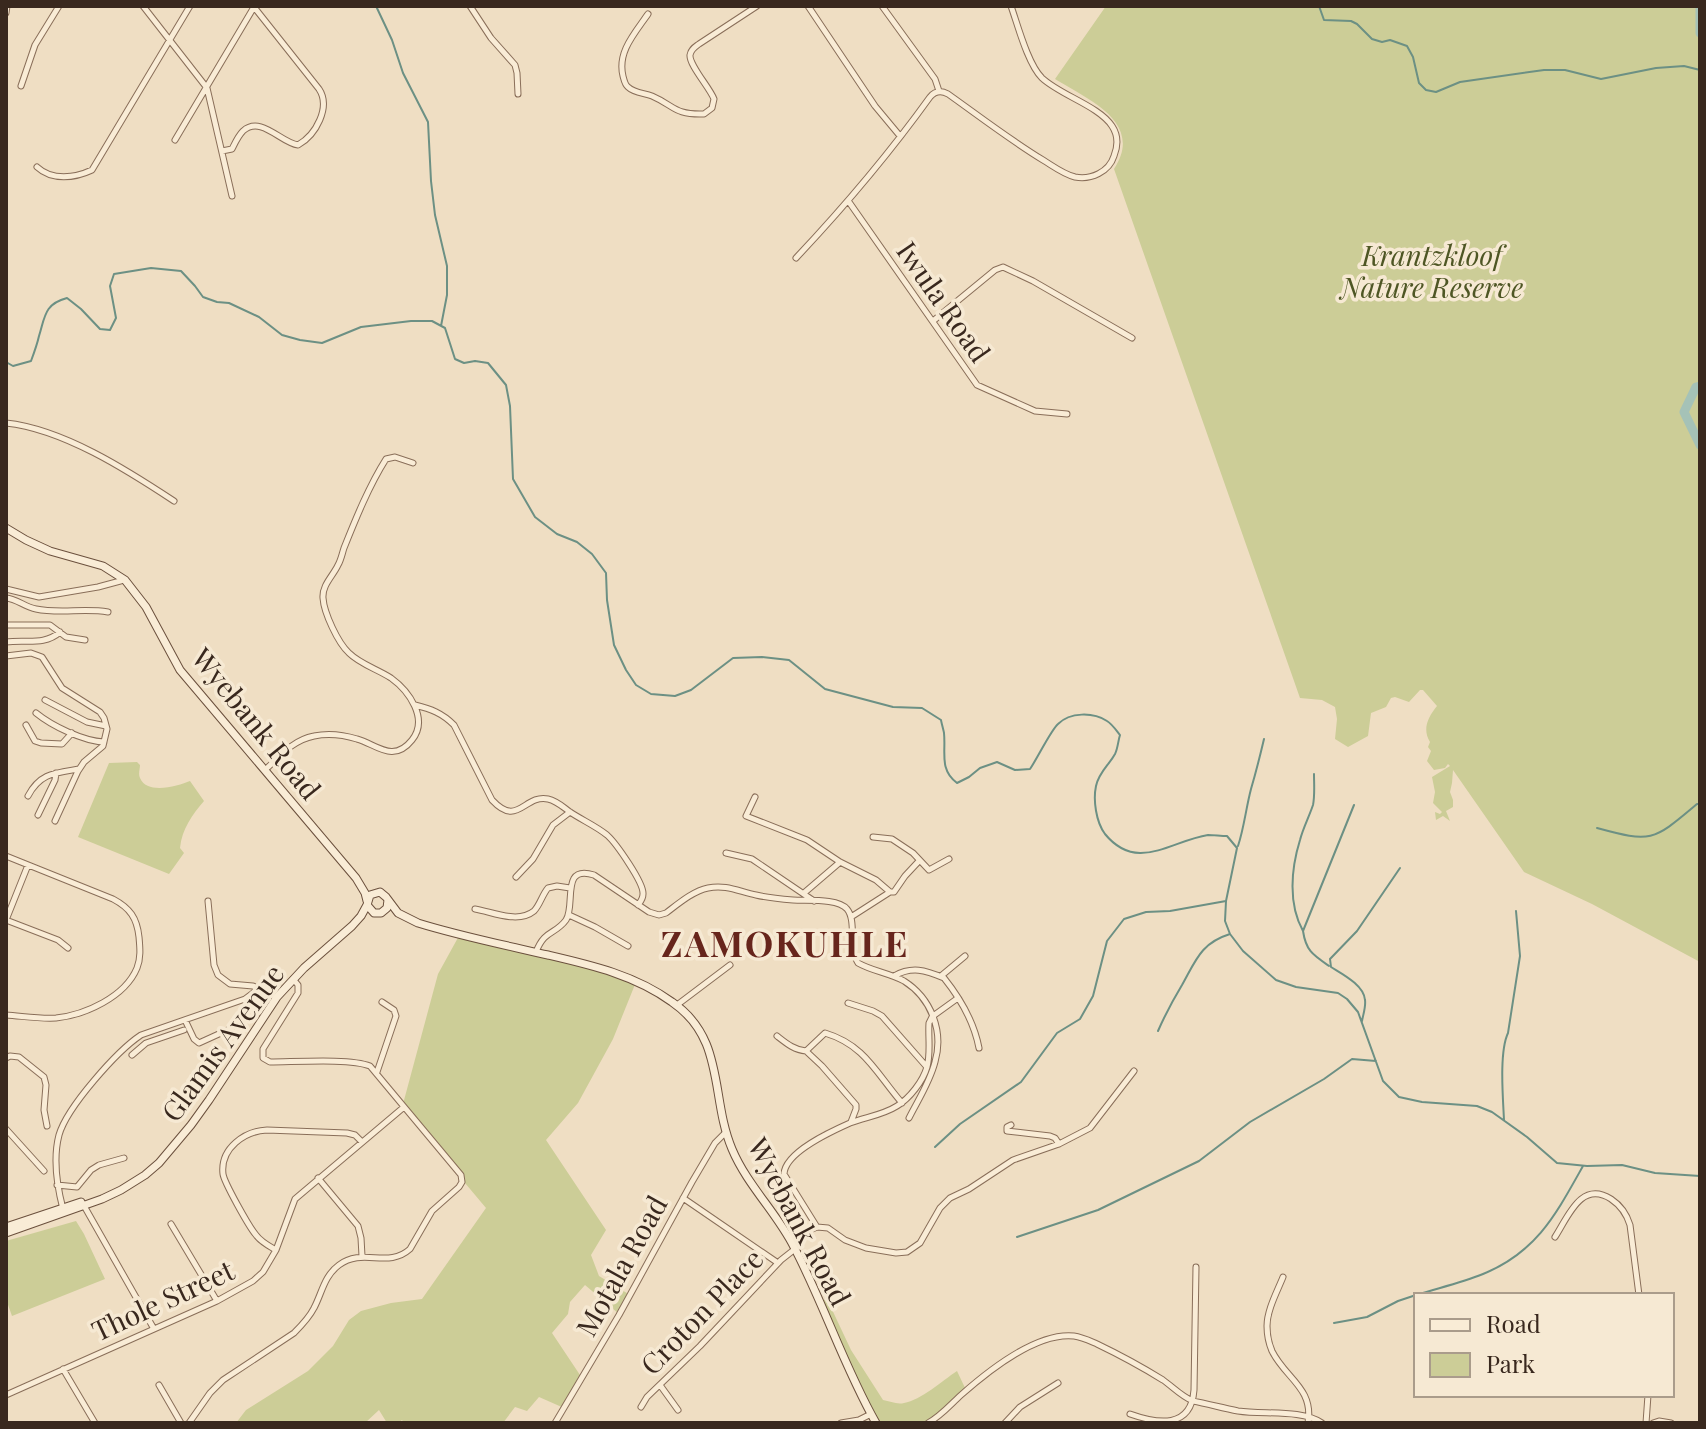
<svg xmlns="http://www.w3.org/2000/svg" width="1706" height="1429" font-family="'Playfair Display',serif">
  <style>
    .green { fill: #cccd97 }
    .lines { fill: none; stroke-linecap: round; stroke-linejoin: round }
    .stream { stroke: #6c9084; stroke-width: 2 }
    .river { stroke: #a5c2b7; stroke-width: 9 }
    .street-casing { stroke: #896e59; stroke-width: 7 }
    .secondary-casing { stroke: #6b503d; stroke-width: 9 }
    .street { stroke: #f9ecd6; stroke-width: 5 }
    .secondary { stroke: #f9ecd6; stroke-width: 7 }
    .labels { text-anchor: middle; stroke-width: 7; stroke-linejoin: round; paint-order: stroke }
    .park-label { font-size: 28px; font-style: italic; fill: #4e5624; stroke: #f6e9d3 }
    .street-label { font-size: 28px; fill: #39281e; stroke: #f6e9d3 }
    .district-label { font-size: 36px; font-weight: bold; letter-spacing: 2px; fill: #67251c; stroke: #f6e9d3 }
  </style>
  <rect width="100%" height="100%" fill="#efdec3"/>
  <path class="green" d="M1106,6H1700V962L1592,904L1524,872L1453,770L1452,783L1450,792L1453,800V807L1446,811L1450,821L1443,816L1436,820L1435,812L1440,814L1442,812L1433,803L1435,792L1432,777L1450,766L1448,764L1445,768L1434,770L1427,761L1431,751L1428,747L1430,742C1422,729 1428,717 1437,706L1423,690H1420L1409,702L1395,697L1391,698L1386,707L1371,713L1368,736L1348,747L1335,739L1337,719L1335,707L1322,700L1300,698L1114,169C1145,122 1087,99 1055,79Z
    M137,762L140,765C140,769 138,774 140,778C147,795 178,786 190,781L204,801C192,815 182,829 180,848L184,853L169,874L78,837L109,763Z
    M460,934L594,966L636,982L613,1039L578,1103L546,1140L606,1230L591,1255L599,1276L630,1295L619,1314L585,1285L570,1302L568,1314L552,1333L582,1378L564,1408L539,1397L527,1411L515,1407L503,1423H404L402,1420L398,1423H387L379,1410L365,1423H236L246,1410L308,1371L333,1346L349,1320L361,1311L391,1303L422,1299L486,1208L465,1183L463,1176L403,1104L438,974Z
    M76,1221L84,1234L105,1279L12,1316L6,1299V1241Z
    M827,1299L851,1350L883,1400C890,1401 897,1405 904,1403C921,1400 942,1381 957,1371L966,1390L927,1423H876L819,1302Z"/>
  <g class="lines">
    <path class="stream" d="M376,6L392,40L403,73L428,122L431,181L435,215L447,266V295L441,326
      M1319,6L1324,20L1351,21L1357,24L1372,39L1382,42L1390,40L1407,46L1413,57L1419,83L1426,90L1436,92L1460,82L1544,70H1565L1601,79L1656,68L1684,66L1700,70
      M6,362L13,366L31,361C34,353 37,345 39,336C45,317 44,304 67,298L81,309L100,329L110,330L116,318L110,286L114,274L151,268L181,271L195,286L203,297L217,302L229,303L259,317L282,335L300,340L322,343L361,327L411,321H432L445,328L455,359L464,363L475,361L488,363L506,385L510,406L513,479L535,517L557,534L577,542L592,554L606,573L607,600L614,645L626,670L636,685L651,694L675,696L691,690L733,658L762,657L789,660L825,689L893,707L922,708L941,720C941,721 944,732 944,733C946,752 939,770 957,783L969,777L980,768L997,762L1015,770L1030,769C1037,759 1051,730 1058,724C1070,712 1093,712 1107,721C1112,724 1116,730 1120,735C1118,741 1118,748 1115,754C1109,765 1099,772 1096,786C1093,800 1096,822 1105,834C1137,873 1170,841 1208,835C1214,835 1221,836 1227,836L1237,848L1226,901L1225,921L1230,934L1243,951L1276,980L1296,987L1338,993L1347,999L1358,1012L1383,1081L1399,1097L1422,1102L1477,1106L1492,1112L1527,1137L1557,1163L1587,1166L1622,1165L1655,1173L1700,1176
      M1597,828C1652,843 1653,841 1697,804H1700
      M1238,846C1244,828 1246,808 1251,789C1256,772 1260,756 1264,739
      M1303,931C1288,904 1291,869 1300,840C1303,828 1309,817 1313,805C1315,795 1314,784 1314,774
      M1329,966C1313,955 1306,951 1303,931L1354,805
      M1362,1021C1363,1015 1366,1007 1365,1000C1364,985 1342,974 1331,967L1330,959L1357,931L1400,868
      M1158,1031C1165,1015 1173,1000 1182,985C1196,960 1201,943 1230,934
      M1504,1120C1503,1098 1499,1052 1508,1033L1520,956L1516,911
      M935,1147L960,1124L1021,1082L1057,1033L1080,1019L1093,996L1107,941L1124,919L1146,912L1170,911L1226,901
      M1017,1237L1098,1210L1199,1161L1250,1122L1324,1079L1352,1059L1376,1061
      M1416,1295C1438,1288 1461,1283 1483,1274C1537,1252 1556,1214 1583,1166
      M1334,1323L1367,1317L1398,1301L1416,1295"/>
    <path class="river" d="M1700,6V33
      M1700,386L1696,387L1684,412L1700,445"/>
    <defs>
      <path id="street" d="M143,6L207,88L232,196
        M470,6L491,38L515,65L517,73L518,94
        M808,6L875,106L900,136
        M882,6L935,79L939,91
        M6,13L7,6
        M648,14C635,33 617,52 623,76C624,80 625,85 628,87C634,93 644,93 652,96C675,106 674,115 704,114L712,108L714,99C710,88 689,65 690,55C691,49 695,47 699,44L757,6
        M21,86L35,45L59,6
        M175,140L254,7
        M222,151L232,149C235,143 238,136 243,131C261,115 281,143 298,145C316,135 331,107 319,89L254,7
        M37,167C52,181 75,178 92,170L190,6
        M849,202L977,385L1035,411L1067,414
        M796,258C844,207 889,154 930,97C935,91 941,90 948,94C979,116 1010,140 1043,160C1053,166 1063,174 1075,177C1091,180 1109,172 1114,156C1118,146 1118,135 1112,126C1099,106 1060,95 1042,78C1028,64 1018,26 1011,6
        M933,321L995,270L1003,267L1033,281L1132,338
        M6,423C63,429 127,470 174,501
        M6,589L39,597L98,587L124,580
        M6,598C17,599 25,607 36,609C59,614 84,608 108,612
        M6,625H50L66,637L85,640
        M6,642C26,639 44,646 60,632
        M6,656L31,653L42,657L62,688L100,712L104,718L107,729L103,746L84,762L78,771L55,821
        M45,700L87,722L106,726
        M415,705C431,709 442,713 454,725L492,800C518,828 524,794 548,799C557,801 563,807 570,812C582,820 596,826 607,835C616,843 644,883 643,894C643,899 641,901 638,905
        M36,713C52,726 83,741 104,742
        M26,725L35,741L41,743L62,744L72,733
        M265,770C280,756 293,740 314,736C328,733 344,735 357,739C376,744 393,764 412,740C429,719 409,691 391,678C377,669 360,664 349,653C338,643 324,613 323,598C322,585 333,576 338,565C341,560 342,554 344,548C356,518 369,486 386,459L395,457L413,463
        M28,796C40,773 55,773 79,769
        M755,797L746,816L807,840L840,862L876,880L890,892H894L905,876L919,861
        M38,815L55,780L56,773
        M873,837L892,839L913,853L929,870L949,859
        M726,853L752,859L814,901
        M6,856L113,899C130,908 137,918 139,937C140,948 141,958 137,968C125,997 85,1015 56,1018C39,1019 22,1016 6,1015
        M28,865L6,920L58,940L68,948
        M516,877L533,859L553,825L570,812
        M804,893L839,863
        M208,901L214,965L218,975L230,984L253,986L277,997
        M475,909C493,912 518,924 534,911C540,905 542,895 548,888L557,886L570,888
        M569,915L595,927L628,946
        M851,917L890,892
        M536,952C545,929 555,935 566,920C576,905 560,864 594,875L649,912L659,915L666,913C678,904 693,891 708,888C726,884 740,892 756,895C769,898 781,899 793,900C807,901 838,898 847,909C857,921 848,947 858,963C872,971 889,973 904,981C931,998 944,1031 935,1062C930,1082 918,1100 909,1118
        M894,976C912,966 925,970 944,978C960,998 974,1022 979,1048
        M941,976L965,956
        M848,1003L873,1011L882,1016L926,1066
        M677,1005L730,965
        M933,1016L958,998
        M185,1020L194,1039L199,1043L232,1028
        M777,1036C786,1043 794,1050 806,1051L825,1033C865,1045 876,1073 902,1103
        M806,1051L822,1066L856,1105V1109L851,1122
        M132,1055L146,1043L184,1030
        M6,1058L10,1056L19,1057L44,1077L46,1085L44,1110L47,1126
        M377,1072L396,1016L394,1010L382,1002
        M1011,1125L1007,1127V1131L1050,1136L1055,1138L1059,1144
        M6,1129L44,1171
        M318,1178L358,1226L361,1238L362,1256
        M57,1185L77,1187L91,1170L99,1165L124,1158
        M683,1198L778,1263
        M83,1204L154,1329
        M63,1209C57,1186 53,1158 59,1135C67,1107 117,1051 141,1035L245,999L260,988
        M171,1224L217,1301
        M817,1227L828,1228L845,1240L866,1248L896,1253L907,1252L920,1243L940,1208L950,1198L969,1189L1013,1160L1059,1144L1090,1128L1134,1071
        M1555,1237C1568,1217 1581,1180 1611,1199C1620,1205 1627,1215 1630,1225L1639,1295
        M790,1238L817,1227L784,1174C785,1152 832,1131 850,1123C866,1117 883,1115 897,1106C910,1098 923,1081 927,1067C931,1053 928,1037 929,1023L932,1017
        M276,1250C269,1246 261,1242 256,1235C249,1227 224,1182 223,1174C220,1148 245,1131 267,1130L347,1133L355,1135L362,1142
        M1283,1277C1277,1292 1267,1310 1267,1326C1267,1333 1269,1344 1272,1351C1285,1378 1314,1388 1308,1423
        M63,1369L95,1423
        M159,1385L181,1423
        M660,1385L678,1410
        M6,1395L217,1301L253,1281L263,1272L276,1250L295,1199L404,1107
        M641,1407L647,1397L700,1346L781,1260L795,1249
        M1130,1414C1158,1424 1191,1429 1194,1390L1196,1267
        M189,1423L210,1393L223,1380L294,1333C302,1325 309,1318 314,1308C322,1293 324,1276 339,1265C363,1247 388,1269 410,1249L432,1211L459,1187L462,1182L461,1175L370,1066C350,1058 295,1062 270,1062L263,1058V1049L298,993V985L293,979
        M555,1423L619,1315L692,1182L715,1143L726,1132
        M841,1423L859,1420L871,1414
        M928,1423C941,1416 950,1405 961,1395C987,1372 1037,1332 1074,1336C1082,1337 1090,1341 1097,1344C1120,1355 1142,1367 1163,1380C1173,1387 1182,1397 1193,1401C1208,1404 1223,1408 1238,1411C1264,1415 1301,1409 1322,1423
        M1005,1423L1020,1407L1058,1383
        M1646,1423L1648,1395
        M1653,1423L1659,1421L1671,1423"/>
      <path id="secondary" d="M6,528L26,540L50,551L103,566L125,580L146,607L180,670L356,878L365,893L367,901
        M388,900L387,908L381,913H374L367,905L370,895L380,892L386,897L398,913L418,923C460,936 504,945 548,955C591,965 635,975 672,1002C726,1039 710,1097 732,1149C747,1185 777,1213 794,1247C824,1304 844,1367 876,1423
        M6,1227L81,1202
        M6,1233L102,1199L121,1190L145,1175L159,1163L191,1125L209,1100L277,997L304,968L352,926L361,916L367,905"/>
    </defs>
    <use href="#street" class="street-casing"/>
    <use href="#secondary" class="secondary-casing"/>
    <use href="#street" class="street"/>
    <use href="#secondary" class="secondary"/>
  </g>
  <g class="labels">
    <g class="park-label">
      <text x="1432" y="266">Krantzkloof<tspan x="1432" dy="32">Nature Reserve</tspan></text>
    </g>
    <g class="street-label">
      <text transform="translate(943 302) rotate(55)" y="10">Iwula Road</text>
      <text transform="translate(256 724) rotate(51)" y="10">Wyebank Road</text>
      <text transform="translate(223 1043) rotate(-54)" y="10">Glamis Avenue</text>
      <text transform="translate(799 1222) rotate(62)" y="10">Wyebank Road</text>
      <text transform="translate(622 1266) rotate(-61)" y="10">Motala Road</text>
      <text transform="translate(163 1301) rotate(-25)" y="10">Thole Street</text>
      <text transform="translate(702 1312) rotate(-46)" y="10">Croton Place</text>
    </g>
    <g class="district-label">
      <text x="785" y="957">ZAMOKUHLE</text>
    </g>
  </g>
  <rect width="1706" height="1429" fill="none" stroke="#39281e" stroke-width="16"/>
  <rect x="1414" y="1293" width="260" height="104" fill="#f6e9d3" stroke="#aa9c8b" stroke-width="2"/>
  <rect x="1430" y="1319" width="40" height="12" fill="#f9ecd6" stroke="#aa9c8b" stroke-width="2"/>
  <text x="1486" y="1333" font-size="24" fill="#39281e">Road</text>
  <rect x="1430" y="1353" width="40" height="24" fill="#cccd97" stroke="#aa9c8b" stroke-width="2"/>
  <text x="1486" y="1373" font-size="24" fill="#39281e">Park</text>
</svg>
